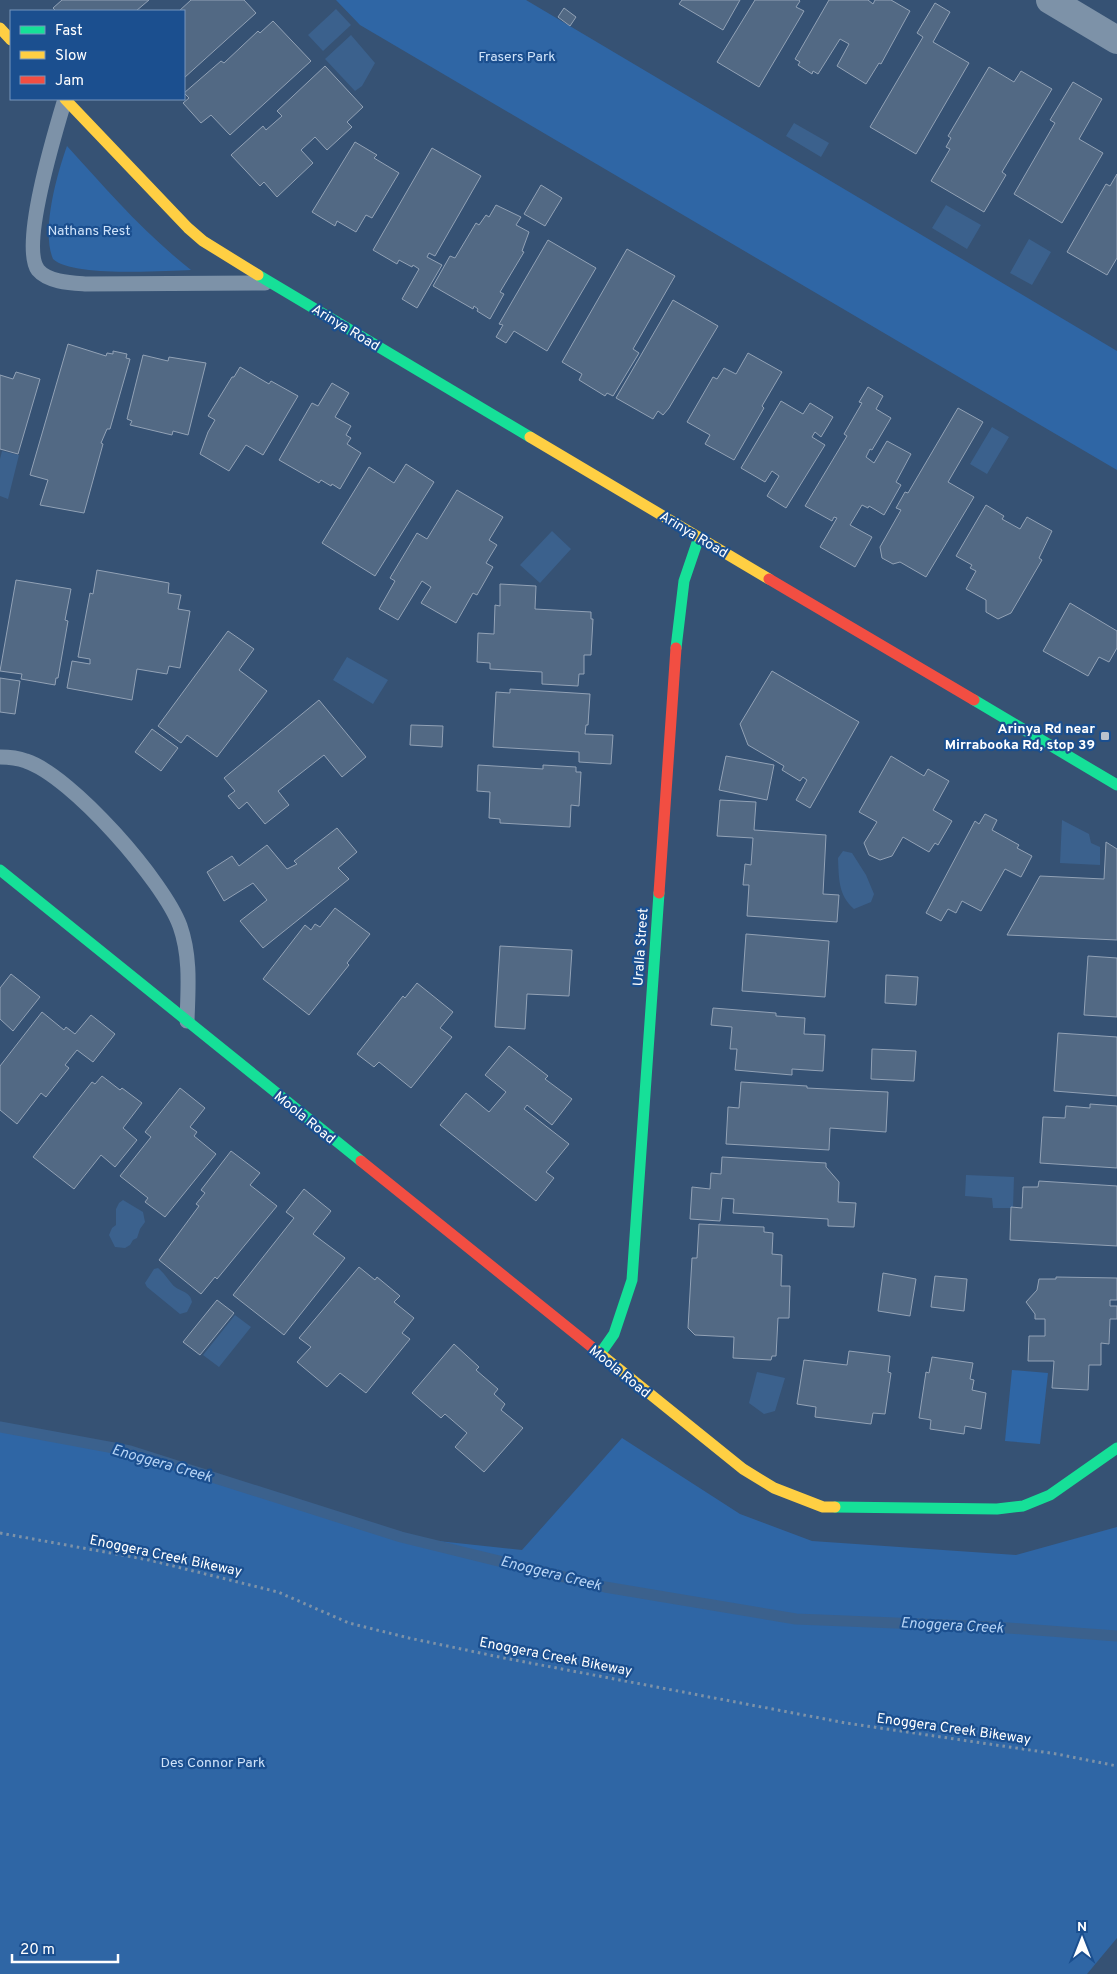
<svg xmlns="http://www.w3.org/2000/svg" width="1117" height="1974" font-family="Overpass,sans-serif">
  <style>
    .green { fill: #2f66a5 }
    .water { fill: #3b618d }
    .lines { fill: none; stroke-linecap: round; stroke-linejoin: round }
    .stream { stroke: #3b618d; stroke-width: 11 }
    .building { fill: #526984; stroke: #92a2b6 }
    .path { stroke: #7d92a8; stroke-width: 3; stroke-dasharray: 2.5 4; stroke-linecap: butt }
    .lane { stroke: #7d92a8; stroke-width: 15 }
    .street { stroke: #7d92a8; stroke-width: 28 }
    .fast { stroke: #16e098; stroke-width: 11 }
    .slow { stroke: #ffcf43; stroke-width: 11 }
    .jam { stroke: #f24e42; stroke-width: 11 }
    .poi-dot { fill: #b9c2ce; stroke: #1b4f8f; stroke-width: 2 }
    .labels { text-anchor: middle; stroke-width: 4.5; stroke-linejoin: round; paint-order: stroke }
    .park-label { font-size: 14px; fill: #cfe3fa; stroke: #1b4f8f }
    .street-label { font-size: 14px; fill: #fff; stroke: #1b4f8f }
    .poi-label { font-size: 14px; font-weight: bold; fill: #fff; stroke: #1b4f8f; text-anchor: end }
    .water-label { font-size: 15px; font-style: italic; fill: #b5d3f5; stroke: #1b4f8f }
  </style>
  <rect width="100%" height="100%" fill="#365274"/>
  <path class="green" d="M336,0H526L1117,351V470L360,25Z
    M67,146C108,191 143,232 191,270C163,271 71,277 53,259C41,231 57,174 67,146Z
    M1012,1370L1048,1373L1040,1444L1005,1441Z
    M0,1427L130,1451L401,1537L522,1550L622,1438L740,1514L812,1541L1016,1555L1117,1527V1938L1087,1974H0Z"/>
  <path class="water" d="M336,9L351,25L323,51L308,35Z
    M351,35L375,63L362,86L355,91L325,59Z
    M794,123L829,143L821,157L786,136Z
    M946,205L981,225L967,249L932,228Z
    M1029,239L1051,252L1032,285L1010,273Z
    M992,427L1009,437L987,474L970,464Z
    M2,451L19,455L8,499L0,496V459Z
    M552,531L571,549L540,583L520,565Z
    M347,657L388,680L373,704L333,680Z
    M1062,820L1089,834L1091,843L1100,847V865L1060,863Z
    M843,851L852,853L866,875L874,894L871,902L854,909C838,895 839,878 838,858Z
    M966,1175L1014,1177L1013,1208H993L992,1198L965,1196Z
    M123,1200L143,1212L145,1222L140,1229L137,1238L133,1240L130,1245L125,1248L115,1247L109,1235L112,1228L116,1225V1209L119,1203Z
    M158,1268C164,1273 167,1278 172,1284C178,1292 190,1290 192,1302L187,1312L180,1314L147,1287L145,1283L154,1269Z
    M235,1315L251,1327L219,1367L203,1355Z
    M757,1372L785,1378L775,1411L764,1414L749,1403Z"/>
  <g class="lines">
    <path class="stream" d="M0,1427L130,1451L401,1537L605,1587L796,1619L995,1627L1117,1636"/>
  </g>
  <path class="building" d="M62,0H149L136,11H56L53,8Z
    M191,0H244L256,13L184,78V11H179Z
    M682,0H740L723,30L679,4Z
    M755,0H799L800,1L796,7L804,11L759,87L717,62Z
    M829,0H868L873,4L875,0H891L910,11L881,64L879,63L866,84L837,66L849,44L840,39L818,74L813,71L812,74L798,65L800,62L795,59Z
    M935,3L950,12L933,42L969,63L916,154L870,127L923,37L917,33Z
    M564,8L576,17L570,26L558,17Z
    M273,21L311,61L230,135L211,115L201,123L183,103L189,98L184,93L221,61L224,63L258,31L260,33Z
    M325,66L363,107L347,122L352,127L327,150L315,137L301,150L313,163L277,197L264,182L260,186L231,155L263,126L266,130L282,116L277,111Z
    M989,67L1014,82L1021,71L1052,89L1002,172L1006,175L984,212L931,181L950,149L946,147L951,138L948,136Z
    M1073,82L1102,99L1079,139L1103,153L1062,223L1014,194L1055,123L1050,120Z
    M355,142L377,155L374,158L399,173L372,218L366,215L356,232L337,221L335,226L312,212Z
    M432,148L481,176L435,256L429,253L427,257L442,265L417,308L402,299L419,269L413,265L412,267L399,260L397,264L373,250Z
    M1117,174V258L1107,275L1067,252L1106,184L1110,186Z
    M541,185L562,198L545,226L524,214Z
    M496,205L521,217L516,225L529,232L522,251L524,252L500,292L504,294L490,319L477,311L478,309L474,306L473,309L433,286L450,256L455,258L476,223L479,225L486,215L489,217Z
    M548,240L596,268L547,351L514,331L506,343L496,337L503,325L499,324Z
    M627,249L675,276L633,349L639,353L613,396L607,393L605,396L579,380L582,374L562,362Z
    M673,300L718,326L669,408L663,415L658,411L653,419L616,398Z
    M68,344L106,356L107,353L113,354V351L127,354L126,358L130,359L110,429H107L101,443L103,444L84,513L40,505L48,480L30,475Z
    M748,353L782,372L762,406L764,408L734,460L705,444L710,435L687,422L713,377L717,379L724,368L736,374Z
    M143,355L168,361L169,357L206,363L188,435L173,431L172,435L130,425L132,421L127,419Z
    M240,367L269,384L271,381L298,396L263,455L246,445L229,471L200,454L208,432L215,420L208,416L232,377H234Z
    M16,372L40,379L18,454L0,449V375L13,379Z
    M332,383L349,393L335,417L351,426L346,435L351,438L347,444L361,453L340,489L332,484L331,486L321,480L319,483L279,460L312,403L318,406Z
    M868,387L883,396L876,409L891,418L872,450L870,449L866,457L874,463L887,441L911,454L896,482L901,485L884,515L869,506L868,508L862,505L850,525L872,537L855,567L820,547L837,518L834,517L832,521L805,506L847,436L844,434L862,403L859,402Z
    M781,401L803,414L810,403L833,417L821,437L815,432L812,437L825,445L786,508L767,496L779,476L772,471L765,482L741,468Z
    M958,408L983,422L948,482L974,497L926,577L900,562L893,564L882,558L880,547L901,510L896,508L905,492L908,493Z
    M406,464L434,482L375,576L322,543L369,467L394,483Z
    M457,490L503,517L489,540L497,545L486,563L493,567L477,595L473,593L456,623L421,603L431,587L422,581L398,620L379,609L395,581L390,578L417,533L427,539Z
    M986,505L1004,516L1002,519L1020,529L1027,517L1052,531L1039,558L1042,560L1011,613L998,619L986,612V600L966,589L976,571L970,568L972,565L956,556Z
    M97,570L169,583L168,593L181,595L178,609L190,611L180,668L169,666L167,674L137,669L132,700L67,688L72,661L90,664V659L78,657L90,593L93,594Z
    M16,580L71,589L65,620L68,621L58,678H56L55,685L21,679L22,674L0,671Z
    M500,584L536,586L535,609L591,612V619H593L591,655H584V674H579L578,686L542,684V672L490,669V663L477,662L478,633L494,634L495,605L500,606Z
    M1070,603L1117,631V648L1109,662L1099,657L1088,676L1043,651Z
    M228,631L254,649L239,670L267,691L217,757L187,735L181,743L158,726Z
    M772,671L859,722L810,808L796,800L807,780L803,777L800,781L782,770L784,766L748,745L740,724Z
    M0,678L20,681L15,714L0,712Z
    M510,689L590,694L588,725H586L585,734L613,735L611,764L579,762V752L493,747L496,692L510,693Z
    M319,700L366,757L342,777L324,755L278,791L289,805L265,824L247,802L239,809L228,796L235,791L224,778Z
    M411,725L443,726L442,747L410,745Z
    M152,729L178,748L161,771L135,752Z
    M726,756L774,765L767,800L719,790Z
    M891,756L924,776L928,769L949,781L933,810L952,821L938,845L935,843L929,852L903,837L892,856L880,860L869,855L864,843L877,822L859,812Z
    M478,765L543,769V765L576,767V772H581L579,806L571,805L570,827L500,823V819L489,818L490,792L477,791Z
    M720,800L756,802L754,830L826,835L823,894L839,895L837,922L747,916L749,885H743L745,864L751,865L753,838L717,836Z
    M985,814L997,820L992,830L1019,845L1017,848L1032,856L1021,877L1005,869L981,911L962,901L956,913L948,909L941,921L926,913L975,821L979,824Z
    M337,828L357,852L338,868L349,879L263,948L240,921L267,900L253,883L224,901L207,872L232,856L239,866L267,845L287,869L297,864L294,861Z
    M1106,842L1117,849V940L1007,935L1040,876L1104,879Z
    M335,908L370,934L347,963L349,965L309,1015L263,979L305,925L311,930L315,924L320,927Z
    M746,934L829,941L825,997L742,991Z
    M500,946L572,950L569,996L527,994L525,1029L495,1027Z
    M1088,956L1117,958V1017L1084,1015Z
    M11,974L40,997L13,1031L0,1019V988Z
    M886,975L918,977L916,1005L885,1003Z
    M417,983L453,1012L440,1028L452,1037L411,1088L379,1062L374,1067L357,1054L403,996L405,998Z
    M713,1008L776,1013V1016L805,1018L804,1034L825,1035L823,1071L792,1069V1075L735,1070L737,1049H730L732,1027L711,1025Z
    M42,1012L64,1030L66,1027L75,1034L91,1015L115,1034L93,1062L77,1050L65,1065L69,1068L46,1097L41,1093L17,1124L0,1110V1066Z
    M1058,1033L1117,1037V1096L1054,1091Z
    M509,1046L548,1076L545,1079L572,1099L552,1125L527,1105L524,1109L569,1144L546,1172L554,1178L536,1201L440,1125L466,1093L489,1112L506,1092L485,1075Z
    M872,1049L916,1051L914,1081L871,1079Z
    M102,1076L120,1090L122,1088L142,1103L123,1128L137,1140L115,1167L101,1155L74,1189L33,1157L92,1082L95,1084Z
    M741,1082L807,1086V1088L888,1092L886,1132L830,1128L829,1150L726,1144L728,1107L739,1108Z
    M180,1088L205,1108L190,1127L197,1132L194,1136L216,1154L165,1217L145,1202L148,1198L120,1176L151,1137L145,1132Z
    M1090,1104L1117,1106V1168L1040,1163L1043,1117L1065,1118L1066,1106L1090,1108Z
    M231,1151L260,1173L250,1185L277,1206L217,1279L215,1277L201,1294L159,1260L199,1206L196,1204L205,1193L201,1190Z
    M722,1157L826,1163V1167L839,1182L838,1202L856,1203L854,1227L828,1226V1219L733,1213L734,1199L722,1198L720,1221L690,1219L692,1187L710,1189L711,1173L721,1174Z
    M1039,1181L1117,1186V1246L1010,1240L1011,1207L1022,1208L1023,1187H1038Z
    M304,1189L331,1211L313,1234L345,1258L284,1335L233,1295L294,1218L286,1212Z
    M699,1224L764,1227V1232L773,1233L772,1254L782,1255L781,1286H790L789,1318H778L776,1356H772L771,1360L733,1358L734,1337L695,1335L688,1328L692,1258H697Z
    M359,1267L375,1280L377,1277L400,1296L394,1302L414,1318L402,1333L410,1339L366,1393L340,1373L327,1387L297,1362L311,1347L299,1338Z
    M883,1273L916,1279L910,1316L878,1311Z
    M935,1276L967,1279L964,1311L931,1307Z
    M1056,1277L1117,1278V1300H1110V1306H1117V1319H1110L1109,1344L1101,1343V1365H1089L1088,1390L1052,1388L1054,1361H1028L1029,1336H1045V1319H1035V1314L1026,1302L1037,1290L1039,1279H1056Z
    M217,1300L234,1313L200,1355L183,1342Z
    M454,1344L479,1367L476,1370L498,1389L494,1394L505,1404L501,1410L523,1428L484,1472L455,1447L467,1433L445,1414L441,1418L412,1393Z
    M849,1351L890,1356L888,1372L891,1373L885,1414L873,1413L871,1424L815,1417L816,1407L797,1404L804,1360L847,1365Z
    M932,1357L973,1363L970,1379L974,1380L972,1390L986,1393L981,1429L965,1426L964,1434L930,1429L931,1420L919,1418L926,1372L929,1373Z"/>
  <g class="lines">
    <path class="path" d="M0,1533L149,1560L278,1592L349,1623L409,1638L504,1658L846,1723L1057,1754L1117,1766"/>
    <path class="lane" d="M65,99C56,129 20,246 38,270C48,282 71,283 85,284L265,283
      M0,757C9,757 18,758 26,761C72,776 164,882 180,926C191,957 188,990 187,1021"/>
    <path class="street" d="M1050,0L1117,40"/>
    <path class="fast" d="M258,275L530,437
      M676,648L684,581L699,537
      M974,700L1117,785
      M0,870L361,1161
      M600,1354L614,1334L632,1280L659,893
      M835,1507L997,1509L1023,1506L1050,1495L1117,1448"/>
    <path class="slow" d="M0,28L11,40
      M65,99L188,228L203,241L258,275
      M530,437L769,579
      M593,1348L743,1469L774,1488L823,1507H835"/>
    <path class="jam" d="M769,579L974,700
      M659,893L676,648
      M361,1161L593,1348"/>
  </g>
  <rect class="poi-dot" x="1100" y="731" width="10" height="10" rx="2.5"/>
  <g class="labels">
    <g class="park-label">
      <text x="517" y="61">Frasers Park</text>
      <text x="89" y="235">Nathans Rest</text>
      <text x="213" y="1767">Des Connor Park</text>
    </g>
    <g class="street-label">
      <text transform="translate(346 327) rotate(31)" y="5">Arinya Road</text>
      <text transform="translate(694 534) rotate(31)" y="5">Arinya Road</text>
      <text transform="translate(640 947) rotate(-86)" y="5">Uralla Street</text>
      <text transform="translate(305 1117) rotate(39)" y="5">Moola Road</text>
      <text transform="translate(620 1371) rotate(39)" y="5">Moola Road</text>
      <text transform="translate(166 1555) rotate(12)" y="5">Enoggera Creek Bikeway</text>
      <text transform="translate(556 1656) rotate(11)" y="5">Enoggera Creek Bikeway</text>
      <text transform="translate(954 1728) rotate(8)" y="5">Enoggera Creek Bikeway</text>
    </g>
    <g class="poi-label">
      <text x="1095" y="733">Arinya Rd near<tspan x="1095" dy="16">Mirrabooka Rd, stop 39</tspan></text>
    </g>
    <g class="water-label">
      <text transform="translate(162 1463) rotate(16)" y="5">Enoggera Creek</text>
      <text transform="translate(551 1573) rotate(14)" y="5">Enoggera Creek</text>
      <text transform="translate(952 1625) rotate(3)" y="5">Enoggera Creek</text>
    </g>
  </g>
  <rect x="10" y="10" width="175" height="90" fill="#1b4f8f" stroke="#7695bc"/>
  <rect x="20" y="26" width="25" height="8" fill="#16e098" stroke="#7695bc"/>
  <text x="55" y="35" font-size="15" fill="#ffffff">Fast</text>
  <rect x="20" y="51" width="25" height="8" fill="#ffcf43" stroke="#7695bc"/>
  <text x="55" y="60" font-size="15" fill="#ffffff">Slow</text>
  <rect x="20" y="76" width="25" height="8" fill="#f24e42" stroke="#7695bc"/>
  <text x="55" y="85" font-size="15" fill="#ffffff">Jam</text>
  <g transform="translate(1082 1939)" stroke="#1b4f8f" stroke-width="4" paint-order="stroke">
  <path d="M0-4L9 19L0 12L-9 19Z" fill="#ffffff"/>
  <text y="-8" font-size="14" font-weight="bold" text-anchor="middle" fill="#ffffff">N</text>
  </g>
  <path d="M12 1954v8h106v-8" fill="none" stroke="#ffffff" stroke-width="2.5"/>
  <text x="20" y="1954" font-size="15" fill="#ffffff" stroke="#1b4f8f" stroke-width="4" paint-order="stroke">20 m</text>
</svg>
